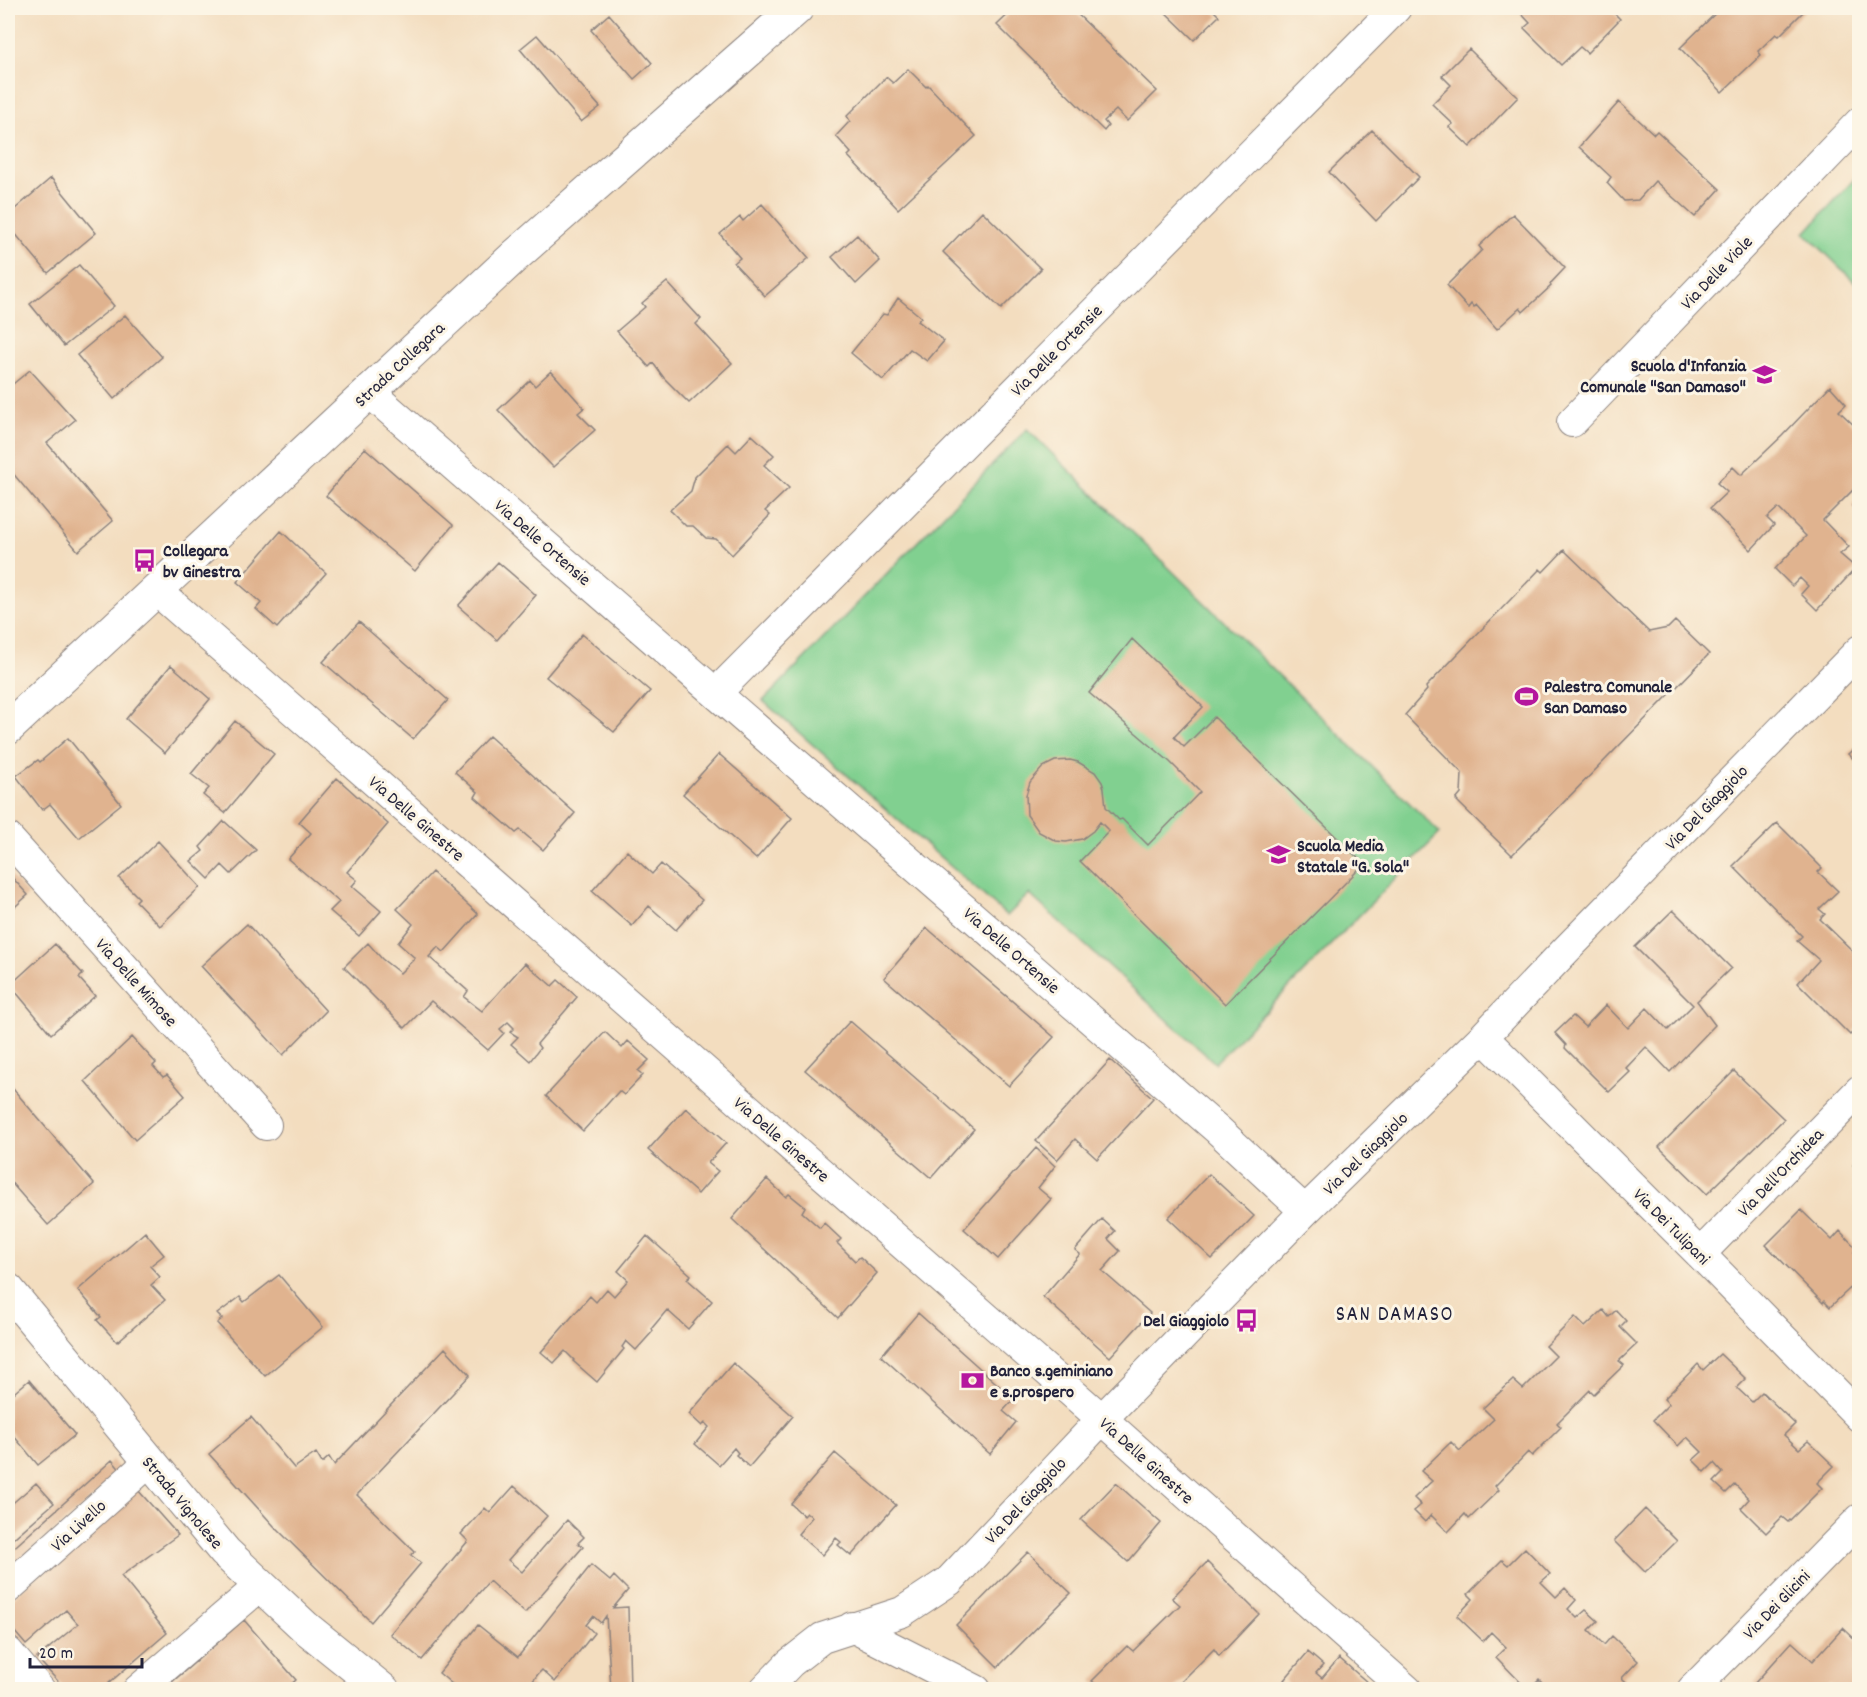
<svg xmlns="http://www.w3.org/2000/svg" width="1867" height="1697" font-family="Dekko,sans-serif">
  <style>
    .green { fill: #81d090; stroke: #527966; stroke-width: 1.5 }
    .building { fill: #e0b38f }
    .lines { fill: none; stroke-linecap: round; stroke-linejoin: round }
    .street-casing { stroke: #8a807d; stroke-width: 32 }
    .secondary-casing { stroke: #8a807d; stroke-width: 35 }
    .primary-casing { stroke: #8a807d; stroke-width: 35 }
    .street { stroke: #fff; stroke-width: 30 }
    .secondary { stroke: #fff; stroke-width: 33 }
    .primary { stroke: #fff; stroke-width: 33 }
    .labels { text-anchor: middle; stroke-width: 6; stroke-linejoin: round; paint-order: stroke }
    .street-label { font-size: 18px; fill: #22223b; stroke: #fcf5e5 }
    .poi-label { font-size: 18px; font-weight: bold; fill: #22223b; stroke: #fcf5e5; text-anchor: start }
    .quarter-label { font-size: 21px; letter-spacing: 1.5px; fill: #22223b; stroke: #fcf5e5 }
  </style>
  <rect width="100%" height="100%" fill="#fcf5e5"/>
  <filter id="ink" filterUnits="userSpaceOnUse"><feTurbulence type="fractalNoise" baseFrequency=".0167" numOctaves="2"/><feDisplacementMap in="SourceGraphic" scale="12" xChannelSelector="R" yChannelSelector="G"/><feConvolveMatrix kernelMatrix="1 2 1 2 8 2 1 2 1" color-interpolation-filters="sRGB"/></filter>
  <filter id="wash" filterUnits="userSpaceOnUse"><feTurbulence type="fractalNoise" baseFrequency=".008" numOctaves="4" result="noise"/><feDisplacementMap in="SourceGraphic" scale="24" xChannelSelector="R" yChannelSelector="G"/><feGaussianBlur stdDeviation="1.35" result="paint"/><feColorMatrix in="noise" values="0 0 0 0 0 0 0 0 0 0 0 0 0 0 0 0 0 1.4 0 .05"/><feComposite in="paint" operator="in"/></filter>
  <g filter="url(#wash)">
    <rect width="100%" height="100%" fill="#f3ddbf"/>
    <path class="green" d="M1859,174V286L1805,233Z
      M1027,429L1440,833L1215,1063L1029,894L1007,916L763,701Z"/>
    <g id="blocks">
      <path class="building" d="M1015,8H1071L1157,91L1127,121L1116,110L1104,121L1108,126L1104,131L997,25Z
        M1161,8H1211L1219,16L1194,40Z
        M1516,8H1609L1620,19L1587,53L1580,47L1561,65L1524,28L1530,23Z
        M1721,8H1807L1779,36L1776,34L1758,51L1761,55L1722,92L1680,48Z
        M609,14L652,63L634,79L591,30Z
        M537,35L600,107L581,122L520,49Z
        M1469,49L1518,97L1470,147L1449,127L1453,124L1432,104L1451,85L1442,76Z
        M908,69L926,87L928,85L976,136L898,209L848,156L851,153L836,136L850,121L847,116L886,77L893,83Z
        M1619,102L1654,134L1657,131L1720,189L1695,217L1655,181L1638,200L1624,201L1607,183L1611,177L1579,147Z
        M1372,130L1419,177L1376,221L1329,172Z
        M51,178L96,233L48,273L8,225V215Z
        M762,204L809,258L765,296L734,263L740,258L720,234L740,217L743,221Z
        M982,211L1041,269L1001,309L943,252Z
        M1513,214L1565,268L1550,284L1551,286L1523,312L1520,308L1497,329L1476,305L1474,308L1471,304L1468,308L1447,285L1482,250L1479,246Z
        M857,235L880,261L856,284L832,257Z
        M79,265L114,306L64,346L30,304Z
        M667,282L701,319L696,324L732,363L689,403L664,378L653,363L649,367L617,331L645,307L642,303Z
        M898,298L921,317L918,321L944,341L927,361L910,349L883,380L851,353L883,314L887,315Z
        M125,315L162,357L114,399L77,355Z
        M30,370L75,420L47,443L113,521L78,551L11,471L8,474V388Z
        M551,371L584,408L578,413L595,430L553,467L498,410L530,380L535,386Z
        M1830,386L1846,404L1839,411L1860,431V513L1852,506L1859,498L1853,490L1823,520L1849,547L1840,554L1856,568L1817,610L1801,594L1808,586L1800,578L1792,586L1775,569L1806,536L1778,508L1767,518L1774,525L1751,550L1710,508L1727,492L1717,483L1733,467L1741,475L1782,436Z
        M752,435L774,455L764,465L789,488L765,511L770,515L732,555L716,539L706,538L693,526H686L670,510L691,491L695,477L728,444L736,452Z
        M365,448L453,525L415,571L326,496Z
        M281,531L326,573L277,628L256,609L261,603L237,582Z
        M1564,550L1649,632L1668,628L1675,621L1709,654L1512,855L1456,800L1461,794L1462,773L1405,715L1427,690L1426,687L1540,569L1543,572Z
        M498,562L536,595L497,640L458,606Z
        M359,622L448,700L413,739L323,662Z
        M582,634L650,691L614,732L546,677Z
        M1132,639L1203,707L1174,737L1184,747L1214,717L1364,864L1225,1004L1080,861L1109,831L1100,822L1093,831L1082,839L1066,842L1056,841L1039,832L1027,815L1026,795L1030,782L1043,767L1055,761L1070,760L1078,762L1095,772L1102,782L1104,788L1106,807L1119,820L1122,819L1148,845L1200,792L1170,762L1089,693Z
        M171,665L210,699L165,753L126,719Z
        M235,721L274,754L225,813L203,795L209,788L191,774Z
        M489,736L575,813L543,850L520,830L516,833L475,797L478,792L455,772Z
        M68,738L121,804L79,838L50,804L42,810L16,776L38,760L40,762Z
        M1860,743V765L1848,754Z
        M719,754L792,818L756,859L683,794Z
        M337,778L388,824L347,872L357,880L352,886L381,911L359,936L330,911L339,902L288,859L311,833L299,822Z
        M224,821L256,850L231,874L222,865L209,879L191,861L203,851L200,847Z
        M1777,823L1822,868L1818,872L1838,891L1819,909L1825,914L1820,919L1860,958V1025L1850,1035L1798,983L1819,960L1797,941L1802,936L1733,866Z
        M158,841L200,887L160,926L136,901L139,898L119,878Z
        M627,851L652,874L661,864L702,900L676,930L649,906L632,926L592,891Z
        M432,872L478,914L444,952L438,947L429,957L468,991L464,997L482,1011L525,963L552,986L558,980L577,997L537,1044L540,1048L530,1061L511,1044L518,1037L510,1032L514,1028L508,1022L500,1029L504,1033L488,1050L431,1001L405,1028L344,967L368,943L382,959L400,973L415,958L398,943L413,924L397,909Z
        M8,873L28,895L8,913Z
        M1673,910L1731,968L1697,1001L1715,1025L1670,1072L1646,1047L1626,1068L1630,1072L1609,1092L1565,1048L1566,1045L1555,1033L1573,1016L1585,1027L1606,1005L1628,1028L1647,1008L1668,1030L1693,1005L1635,947Z
        M247,924L326,1011L283,1055L201,966Z
        M927,928L1054,1037L1009,1086L884,978Z
        M55,944L83,974L79,978L95,996L51,1034L10,985Z
        M850,1021L974,1129L931,1178L805,1070Z
        M605,1032L622,1048L628,1041L649,1060L638,1071L643,1075L624,1095L619,1091L583,1131L546,1096Z
        M132,1037L156,1063L153,1066L163,1077L167,1075L185,1096L135,1140L85,1081Z
        M1110,1060L1153,1098L1097,1159L1075,1139L1057,1160L1036,1141Z
        M1734,1071L1784,1119L1707,1194L1659,1147Z
        M8,1083L94,1184L48,1225L8,1179Z
        M686,1108L726,1143L708,1163L718,1171L698,1194L648,1150Z
        M1036,1148L1055,1166L1038,1188L1051,1199L998,1259L964,1229Z
        M1860,1158V1172L1853,1165Z
        M1209,1174L1254,1216L1212,1259L1168,1218Z
        M767,1179L786,1197L789,1194L805,1207L802,1212L820,1228L824,1223L841,1239L837,1243L855,1261L860,1257L877,1273L838,1318L732,1219Z
        M1801,1210L1832,1240L1840,1231L1857,1249L1854,1252L1860,1257V1279L1830,1307L1824,1301L1823,1303L1766,1245Z
        M1102,1219L1115,1231L1108,1239L1120,1251L1102,1271L1150,1313L1110,1357L1043,1297L1080,1254L1075,1250Z
        M145,1232L164,1255L150,1266L160,1277L151,1285L165,1300L117,1342L97,1320L101,1317L78,1290Z
        M647,1236L691,1275L687,1279L712,1301L688,1329L667,1310L652,1328L653,1331L636,1350L626,1341L622,1347L624,1349L597,1382L573,1361L574,1360L565,1351L554,1363L541,1352L590,1296L596,1302L607,1289L614,1296L628,1280L618,1271Z
        M279,1275L323,1327L265,1376L217,1323L222,1319L217,1314L240,1297L244,1302Z
        M1603,1310L1609,1317L1616,1310L1626,1321L1620,1327L1637,1344L1619,1361L1624,1365L1594,1394L1590,1390L1557,1423L1561,1427L1532,1456L1528,1452L1495,1486L1499,1490L1469,1519L1465,1514L1448,1532L1431,1515L1425,1522L1414,1511L1421,1505L1414,1498L1432,1481L1421,1471L1451,1442L1460,1451L1494,1419L1483,1408L1513,1380L1523,1389L1556,1356L1546,1346L1575,1317L1585,1327Z
        M918,1313L1014,1399L1003,1411L1016,1422L990,1454L881,1356Z
        M445,1348L470,1375L357,1495L415,1552L411,1555L421,1563L371,1622L274,1526L209,1454L251,1417L294,1468L316,1453L322,1463L329,1457L334,1465Z
        M1720,1354L1746,1379L1737,1388L1752,1402L1762,1392L1795,1424L1784,1435L1799,1449L1808,1441L1834,1466L1817,1483L1822,1488L1788,1522L1782,1517L1766,1533L1741,1508L1749,1499L1735,1484L1726,1493L1714,1482L1723,1473L1714,1463L1705,1472L1693,1460L1702,1452L1687,1437L1678,1446L1653,1420L1669,1404L1664,1399L1698,1364L1703,1370Z
        M733,1363L793,1416L749,1467L736,1455L738,1453L734,1448L719,1465L695,1444L709,1427L705,1423L702,1426L689,1414Z
        M29,1380L75,1435L38,1465L8,1429V1398Z
        M835,1453L896,1505L851,1556L838,1545L841,1542L836,1538L822,1555L809,1544L798,1534L812,1517L807,1513L804,1516L791,1504Z
        M112,1460L122,1472L8,1571V1553Z
        M36,1483L54,1503L8,1543V1507Z
        M1116,1483L1161,1523L1128,1562L1081,1520Z
        M514,1486L547,1516L508,1560L522,1572L567,1520L584,1537L578,1543L583,1547L525,1613L489,1581L422,1660L390,1634L468,1541L461,1534L485,1508L490,1513Z
        M137,1489L178,1535L121,1576L167,1633L102,1689H65L37,1658L78,1624L66,1610L26,1645L8,1624V1602Z
        M1645,1509L1677,1541L1645,1572L1614,1541Z
        M1525,1548L1550,1574L1541,1582L1556,1597L1565,1588L1576,1600L1568,1609L1577,1618L1586,1610L1598,1621L1589,1630L1604,1645L1612,1636L1638,1661L1622,1678L1627,1683L1620,1689H1549L1539,1679L1528,1690L1496,1657L1506,1647L1491,1632L1483,1641L1457,1616L1473,1599L1468,1594L1502,1560L1508,1565Z
        M1028,1552L1071,1593L998,1667L956,1625Z
        M1207,1562L1259,1614L1219,1656L1214,1649L1174,1689H1102L1092,1681L1127,1646L1133,1651L1180,1605L1172,1598Z
        M591,1565L610,1581L614,1576L628,1590L613,1608L628,1607L630,1689H611L606,1616L601,1623L593,1616L586,1625L594,1633L555,1682L542,1670L538,1674L530,1685L536,1689H458L439,1673L478,1625L518,1657Z
        M244,1620L296,1680L285,1689H164Z
        M1843,1628L1860,1644V1689H1835L1830,1684L1824,1689H1760L1754,1684L1792,1642L1813,1661Z
        M1308,1652L1323,1665L1316,1673L1322,1678L1339,1658L1375,1689H1295L1284,1680Z
        M8,1678L16,1689H8Z"/>
    </g>
  </g>
  <g filter="url(#ink)">
    <use href="#blocks" fill-opacity="0" stroke="#8a807d" stroke-width="1.5"/>
    <g class="lines">
      <defs>
        <path id="street" d="M369,392L1218,1130L1305,1211
          M1572,422L1860,122
          M156,590L1102,1419L1407,1690
          M716,693L1396,8
          M8,838L266,1125
          M1483,1037L1700,1254L1860,1417
          M1700,1254L1860,1090
          M8,1588L149,1462
          M852,1627L976,1690
          M8,1652L40,1690
          M138,1690L260,1586
          M764,1690L790,1663L822,1638L902,1612L949,1581L1102,1419L1305,1211L1483,1037L1566,950L1860,650
          M1692,1690L1860,1519"/>
        <path id="secondary" d="M8,728L515,256L797,8"/>
        <path id="primary" d="M8,1290L225,1552L305,1627L383,1690"/>
      </defs>
      <use href="#street" class="street-casing"/>
      <use href="#secondary" class="secondary-casing"/>
      <use href="#primary" class="primary-casing"/>
      <use href="#street" class="street"/>
      <use href="#secondary" class="secondary"/>
      <use href="#primary" class="primary"/>
    </g>
  </g>
  <defs>
    <symbol id="school-bare" viewBox="-9 -9 18 18"><path d="M0-5L7-2L0 1L-7-2ZM-4 1L0 2.5L4 1V4Q0 6-4 4Z" fill="#b5179e" stroke="#fcf5e5" stroke-width="2.5" paint-order="stroke"/></symbol>
    <symbol id="bus-bare" viewBox="-9 -9 18 18"><path d="M-5-6H5V4H4V6H2V4H-2V6H-4V4H-5ZM-3.5-4V0h7V-4ZM-3.5 1.2v1.5H-2V1.2ZM2 1.2v1.5H3.5V1.2Z" fill="#b5179e" stroke="#fcf5e5" stroke-width="2.5" paint-order="stroke"/></symbol>
    <symbol id="stadium-bare" viewBox="-9 -9 18 18"><path d="M0-5a6.5 5 0 1 0 0 10a6.5 5 0 1 0 0-10ZM-3.5-1.8h7v3.6h-7Z" fill="#b5179e" stroke="#fcf5e5" stroke-width="2.5" paint-order="stroke"/></symbol>
    <symbol id="bank-bare" viewBox="-9 -9 18 18"><path d="M-6-4H6V4H-6ZM0-2.3a2.3 2.3 0 1 0 0 4.6a2.3 2.3 0 1 0 0-4.6Z" fill="#b5179e" stroke="#fcf5e5" stroke-width="2.5" paint-order="stroke"/></symbol>
  </defs>
  <g fill-rule="evenodd">
    <use href="#school-bare" x="1748" y="358" width="33" height="33"/>
    <use href="#bus-bare" x="128" y="544" width="33" height="33"/>
    <use href="#stadium-bare" x="1510" y="680" width="33" height="33"/>
    <use href="#school-bare" x="1262" y="838" width="33" height="33"/>
    <use href="#bus-bare" x="1230" y="1304" width="33" height="33"/>
    <use href="#bank-bare" x="956" y="1364" width="33" height="33"/>
  </g>
  <g class="labels">
    <g class="street-label">
      <text transform="translate(1716 272) rotate(-46)" y="6">Via Delle Viole</text>
      <text transform="translate(1056 350) rotate(-45)" y="6">Via Delle Ortensie</text>
      <text transform="translate(399 364) rotate(-43)" y="6">Strada Collegara</text>
      <text transform="translate(543 542) rotate(41)" y="6">Via Delle Ortensie</text>
      <text transform="translate(1706 807) rotate(-46)" y="6">Via Del Giaggiolo</text>
      <text transform="translate(417 818) rotate(41)" y="6">Via Delle Ginestre</text>
      <text transform="translate(1012 950) rotate(41)" y="6">Via Delle Ortensie</text>
      <text transform="translate(137 982) rotate(48)" y="6">Via Delle Mimose</text>
      <text transform="translate(782 1139) rotate(41)" y="6">Via Delle Ginestre</text>
      <text transform="translate(1365 1153) rotate(-44)" y="6">Via Del Giaggiolo</text>
      <text transform="translate(1780 1172) rotate(-46)" y="6">Via Dell'Orchidea</text>
      <text transform="translate(1672 1226) rotate(45)" y="6">Via Dei Tulipani</text>
      <text transform="translate(1147 1460) rotate(42)" y="6">Via Delle Ginestre</text>
      <text transform="translate(1025 1500) rotate(-47)" y="6">Via Del Giaggiolo</text>
      <text transform="translate(183 1502) rotate(50)" y="6">Strada Vignolese</text>
      <text transform="translate(78 1525) rotate(-42)" y="6">Via Livello</text>
      <text transform="translate(1776 1604) rotate(-46)" y="6">Via Dei Glicini</text>
    </g>
    <g class="poi-label">
      <text x="1746" y="371" text-anchor="end">Scuola d'Infanzia<tspan x="1746" dy="21">Comunale "San Damaso"</tspan></text>
      <text x="163" y="556">Collegara<tspan x="163" dy="21">bv Ginestra</tspan></text>
      <text x="1544" y="692">Palestra Comunale<tspan x="1544" dy="21">San Damaso</tspan></text>
      <text x="1297" y="851">Scuola Media<tspan x="1297" dy="21">Statale "G. Sola"</tspan></text>
      <text x="1229" y="1326" text-anchor="end">Del Giaggiolo</text>
      <text x="990" y="1376">Banco s.geminiano<tspan x="990" dy="21">e s.prospero</tspan></text>
    </g>
    <g class="quarter-label">
      <text x="1395" y="1320">SAN DAMASO</text>
    </g>
  </g>
  <rect width="1867" height="1697" fill="none" stroke="#fcf5e5" stroke-width="30"/>
  <path d="M30 1658v9h112v-9" fill="none" stroke="#22223b" stroke-width="3"/>
  <text x="39" y="1658" font-size="18" fill="#22223b" stroke="#fcf5e5" stroke-width="4.5" paint-order="stroke">20 m</text>
</svg>
